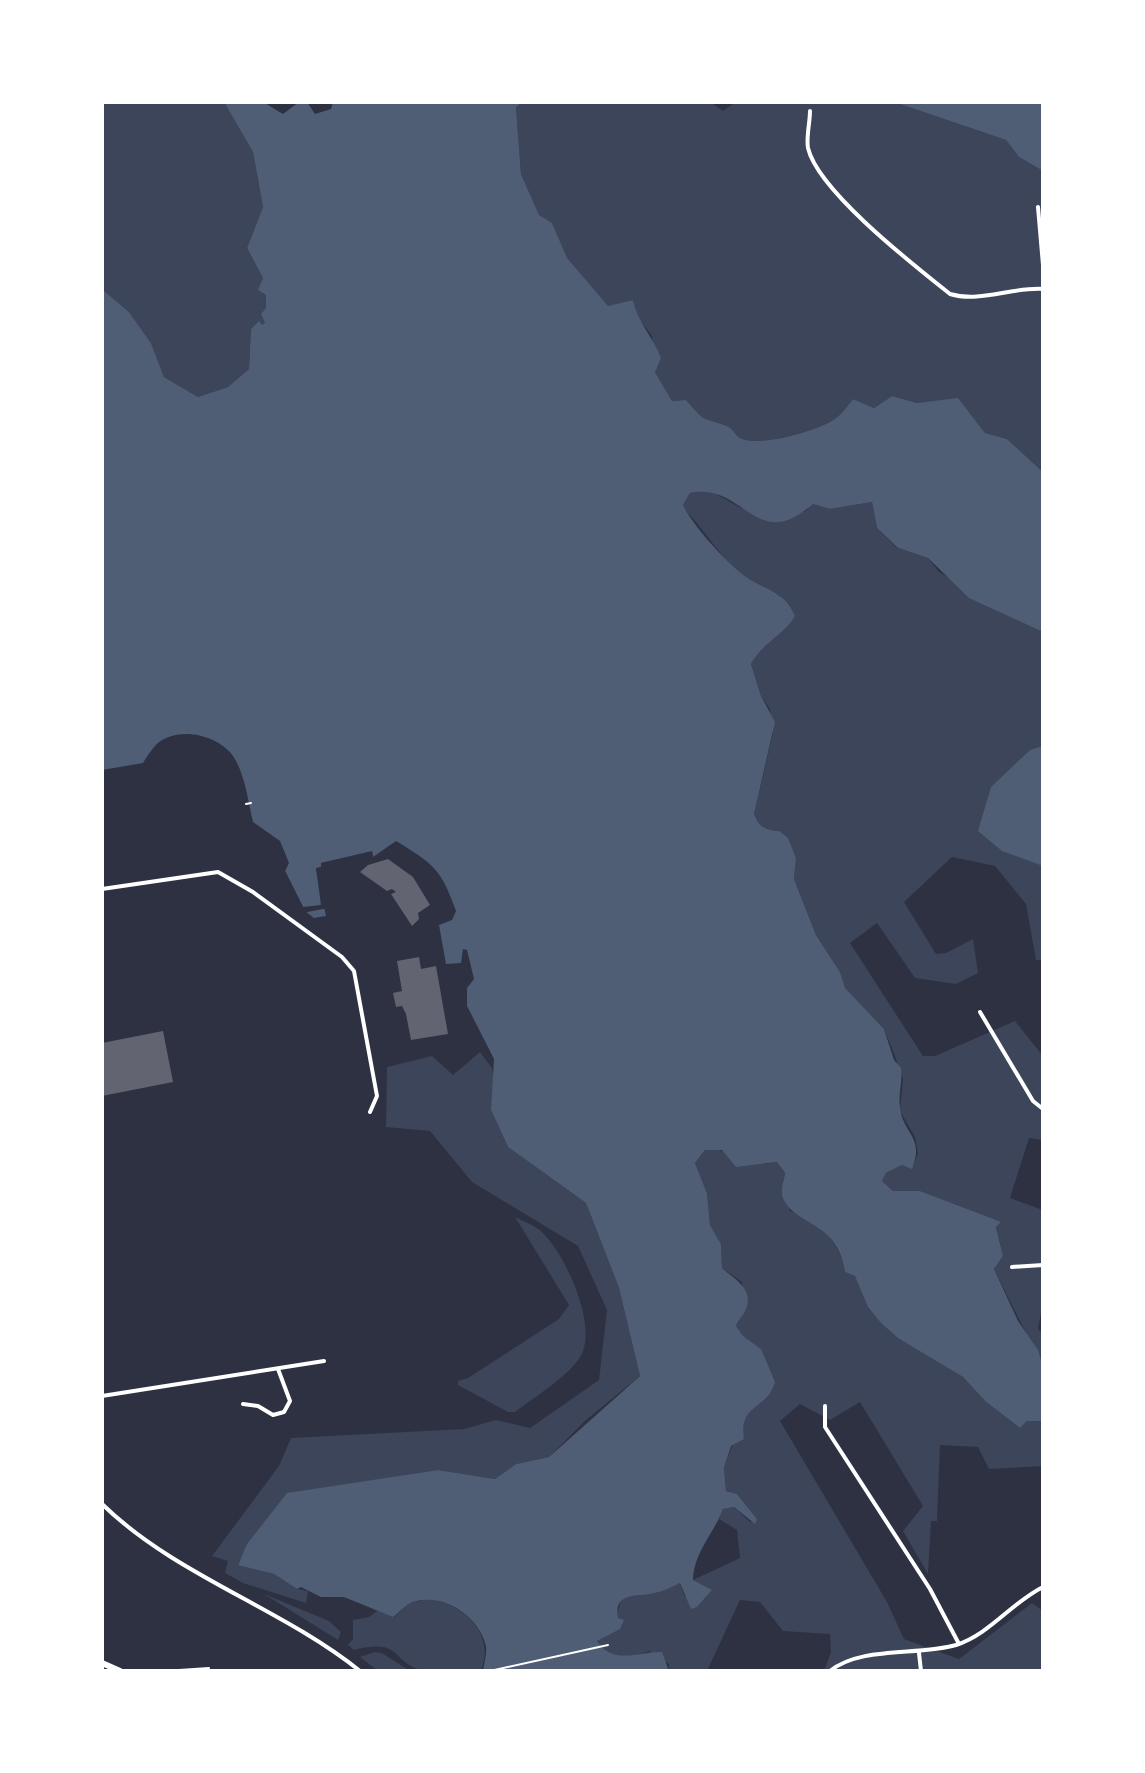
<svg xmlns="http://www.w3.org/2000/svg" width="1145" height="1773" font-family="Bitter,serif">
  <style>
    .green { fill: #3c4559 }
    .water { fill: #4f5d75 }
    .pier { fill: #2d3142 }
    .building { fill: #626471 }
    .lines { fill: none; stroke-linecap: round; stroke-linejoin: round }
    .path { stroke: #fff; stroke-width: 2 }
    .service { stroke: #fff; stroke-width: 2 }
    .minor { stroke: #fff; stroke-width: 4 }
    .tertiary { stroke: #fff; stroke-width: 6 }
  </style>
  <rect width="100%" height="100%" fill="#2d3142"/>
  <path class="green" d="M102,102H224L253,152L263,207L247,248L263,278L259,290L266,295V323L262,326L259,322L251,329L249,369L228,387L198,397L164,377L151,343L129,312L102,289Z
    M523,102H710L723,111L736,102H894L1006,140L1019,157L1043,171V472L1007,439L985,433L958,399L917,403L892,396L874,408L853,399C848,405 843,413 836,418C820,430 758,448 740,438C735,435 733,428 727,426C700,416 706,423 686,400L672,401L655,372L652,336L636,315L633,300L608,307L566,258L552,223L539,216L521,174L516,107Z
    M701,491H711L741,508L804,512L813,504L830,509L872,502L877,528L897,548L928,558L939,572L1043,632V960H1036L1026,904L995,866L952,857L904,902L936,954L946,953L973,939L978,973L956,984L915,978L877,923L850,943L923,1056H935L1015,1021L1043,1056V1140L1029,1138L1010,1198L1043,1210V1302L1038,1329L1043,1333V1367L994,1269L1003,1256L996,1226L1000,1223L920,1191L894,1192L882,1181L886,1173L902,1165L912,1168L918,1154L915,1137L900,1111L903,1079L893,1051L884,1029L844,988L840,972L816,935L794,879L796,858L779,831C765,831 760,828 754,814L773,733L770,709L761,696L751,664L758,650L795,616C786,592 768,591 748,579C722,562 707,532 685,510L683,505L690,493Z
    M480,1052L492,1068L495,1085L491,1110L508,1147L586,1203L619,1288L640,1376L586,1420L549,1457L516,1464L495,1479L438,1470L287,1494L248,1544L238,1564L274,1574L297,1589L308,1591L306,1603L243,1583L225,1573L228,1561L212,1556L279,1466L291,1438L464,1429L496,1420L530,1428L599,1380L607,1310L578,1246L472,1182L430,1131L386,1127L387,1067L432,1056L453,1075Z
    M715,1149L764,1164L777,1162L785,1173L783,1183L790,1211C818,1221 841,1242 845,1272L855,1276L881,1323L899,1338L963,1377L985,1401L1020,1428L1027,1421H1043V1466L989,1469L978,1447L940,1445L937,1521H931L928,1574L903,1531L923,1506L860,1402L830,1420L800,1404L780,1421L887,1602L904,1639L959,1659L1032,1603L1043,1611V1671H824L831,1652L830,1634L783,1631L760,1602L740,1600L707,1671H669V1664L649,1651C630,1659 609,1659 597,1641L611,1632L621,1601L632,1594L659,1592L680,1583L684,1595L697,1607L706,1597L693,1580L740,1558L737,1530L719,1519L723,1509L734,1507L750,1522L757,1519L737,1494L726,1491L724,1468L732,1446L743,1438C739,1414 756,1405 773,1389L761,1349L742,1336L736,1326L746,1310L742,1282L722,1268L721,1244L710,1225L707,1193L695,1163L705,1150Z
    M515,1217C524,1222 535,1225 542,1232C565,1254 595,1320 583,1351C576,1372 533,1398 515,1412H508L458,1385V1381L468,1378L559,1319L569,1305Z
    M625 1542a11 11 0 1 1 22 0a11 11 0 1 1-22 0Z
    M264,1594L329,1621L341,1632L338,1640Z
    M428,1599C463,1603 496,1634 481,1670C465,1672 438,1675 423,1671C389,1661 403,1638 354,1650L348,1645L353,1639V1620L369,1617L380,1609L394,1617L409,1603Z
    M375,1652L382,1653L410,1671H378L360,1657Z"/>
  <path class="water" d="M224,102H263L283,114L299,102H307L315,114L331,109L333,102H523L516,107L521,174L539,215L552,223L567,258L608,306L633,300C637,321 653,337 661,358L655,372L672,401L686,400C706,423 700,416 727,426C733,428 735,435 740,438C758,448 821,430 836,418C843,413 848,405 853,399L874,408L892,396L917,403L958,398L985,433L1007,439L1043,472V632L969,598L928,558L898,548L877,528L872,502L830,509L813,504C755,555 744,481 690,493L683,505C692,525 730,567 749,579C769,591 786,593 795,616C784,635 762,643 751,664L761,696L775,722L754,814C760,828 765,830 779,831L788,838L796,858L794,879L816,935L840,972L845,988L884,1029L894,1060L901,1068C903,1081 898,1093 900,1107C903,1135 925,1136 912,1169L902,1165L886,1173L882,1181L893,1191H920L1001,1222L996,1227L1003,1256L994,1269L1018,1321L1038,1350L1043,1367V1421H1027L1020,1428L985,1401L963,1377L898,1338L881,1323L868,1307L855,1276L845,1272C838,1220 794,1226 783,1198C780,1192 784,1180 785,1173L777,1162L736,1167L722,1150H705L695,1163L707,1193L710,1225L721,1244L722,1268C734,1279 754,1288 746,1309C744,1315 739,1319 736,1326L743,1336L761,1349L775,1382C768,1410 738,1403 744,1439L731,1446L724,1468L726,1491L737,1494L757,1519L755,1524L734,1507L723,1509C713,1535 694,1552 693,1580L712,1590L697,1607L691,1609L680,1583C672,1587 664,1591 655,1593C640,1597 613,1591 618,1618L624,1620L620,1629L597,1641C614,1666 639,1651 662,1652L669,1671H483C484,1663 487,1654 486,1646C479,1616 443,1592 413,1602C406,1604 400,1612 393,1617L344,1597H321L301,1587L297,1589L274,1574L238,1565L247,1544L287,1493L438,1470L495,1479L516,1464L549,1457L640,1376L619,1288L586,1203L508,1147L491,1110L494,1059L467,1006V988L474,979L467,950L463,949L461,963L446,964L439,925L452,920L456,911C441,869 434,864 396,841L373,857L372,852L321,863V867L316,869L326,916L314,918L305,911L285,871L289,863L280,841L253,822C248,801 245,774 233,756C218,735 179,726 158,743C152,748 147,757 143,763L102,770V289L129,312L151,343L164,377L198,397L228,387L249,369L251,329L259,321L262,325L265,323L261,314L266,308V295L258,290L263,278L247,248L263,207L253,152Z
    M894,102H1043V171L1019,157L1006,140Z
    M1043,746V866L1002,851L978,831L991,787L1030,750Z"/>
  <path class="pier" d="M372,851L373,857L322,868L328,908L302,913L282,872L285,871L303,907L321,905L316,868L321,867V863Z"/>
  <path class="building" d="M388,859L413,877L430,905L418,913L419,919L412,926L391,894L396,892L392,889L387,891L360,872L368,865Z
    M419,957L421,969L436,966L448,1034L411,1040L406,1014L402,1006L396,1007L393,993L402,991L397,961Z
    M163,1031L173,1082L102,1096V1043Z"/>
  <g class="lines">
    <path class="path" d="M246,804L251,803
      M490,1671L608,1645"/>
    <path class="service" d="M164,1671L209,1668"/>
    <path class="minor" d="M810,111C810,122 806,138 808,148C818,191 915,266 950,294C980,303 1012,287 1043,289
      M1038,207L1043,265
      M102,889L218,872L253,892L342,957L354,971L377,1096L370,1112
      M980,1012L1033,1101L1043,1109
      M1012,1267L1043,1265
      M102,1396L324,1361
      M243,1404L258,1406L273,1415L284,1412L290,1401L278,1369
      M825,1406V1427L930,1589L959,1644
      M102,1504C176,1576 280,1607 360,1671
      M919,1653L921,1671
      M830,1671C861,1646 917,1656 956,1645C990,1634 1011,1603 1043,1587"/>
    <path class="tertiary" d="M102,1663L120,1671"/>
  </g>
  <rect width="1145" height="1773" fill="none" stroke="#ffffff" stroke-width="208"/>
</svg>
